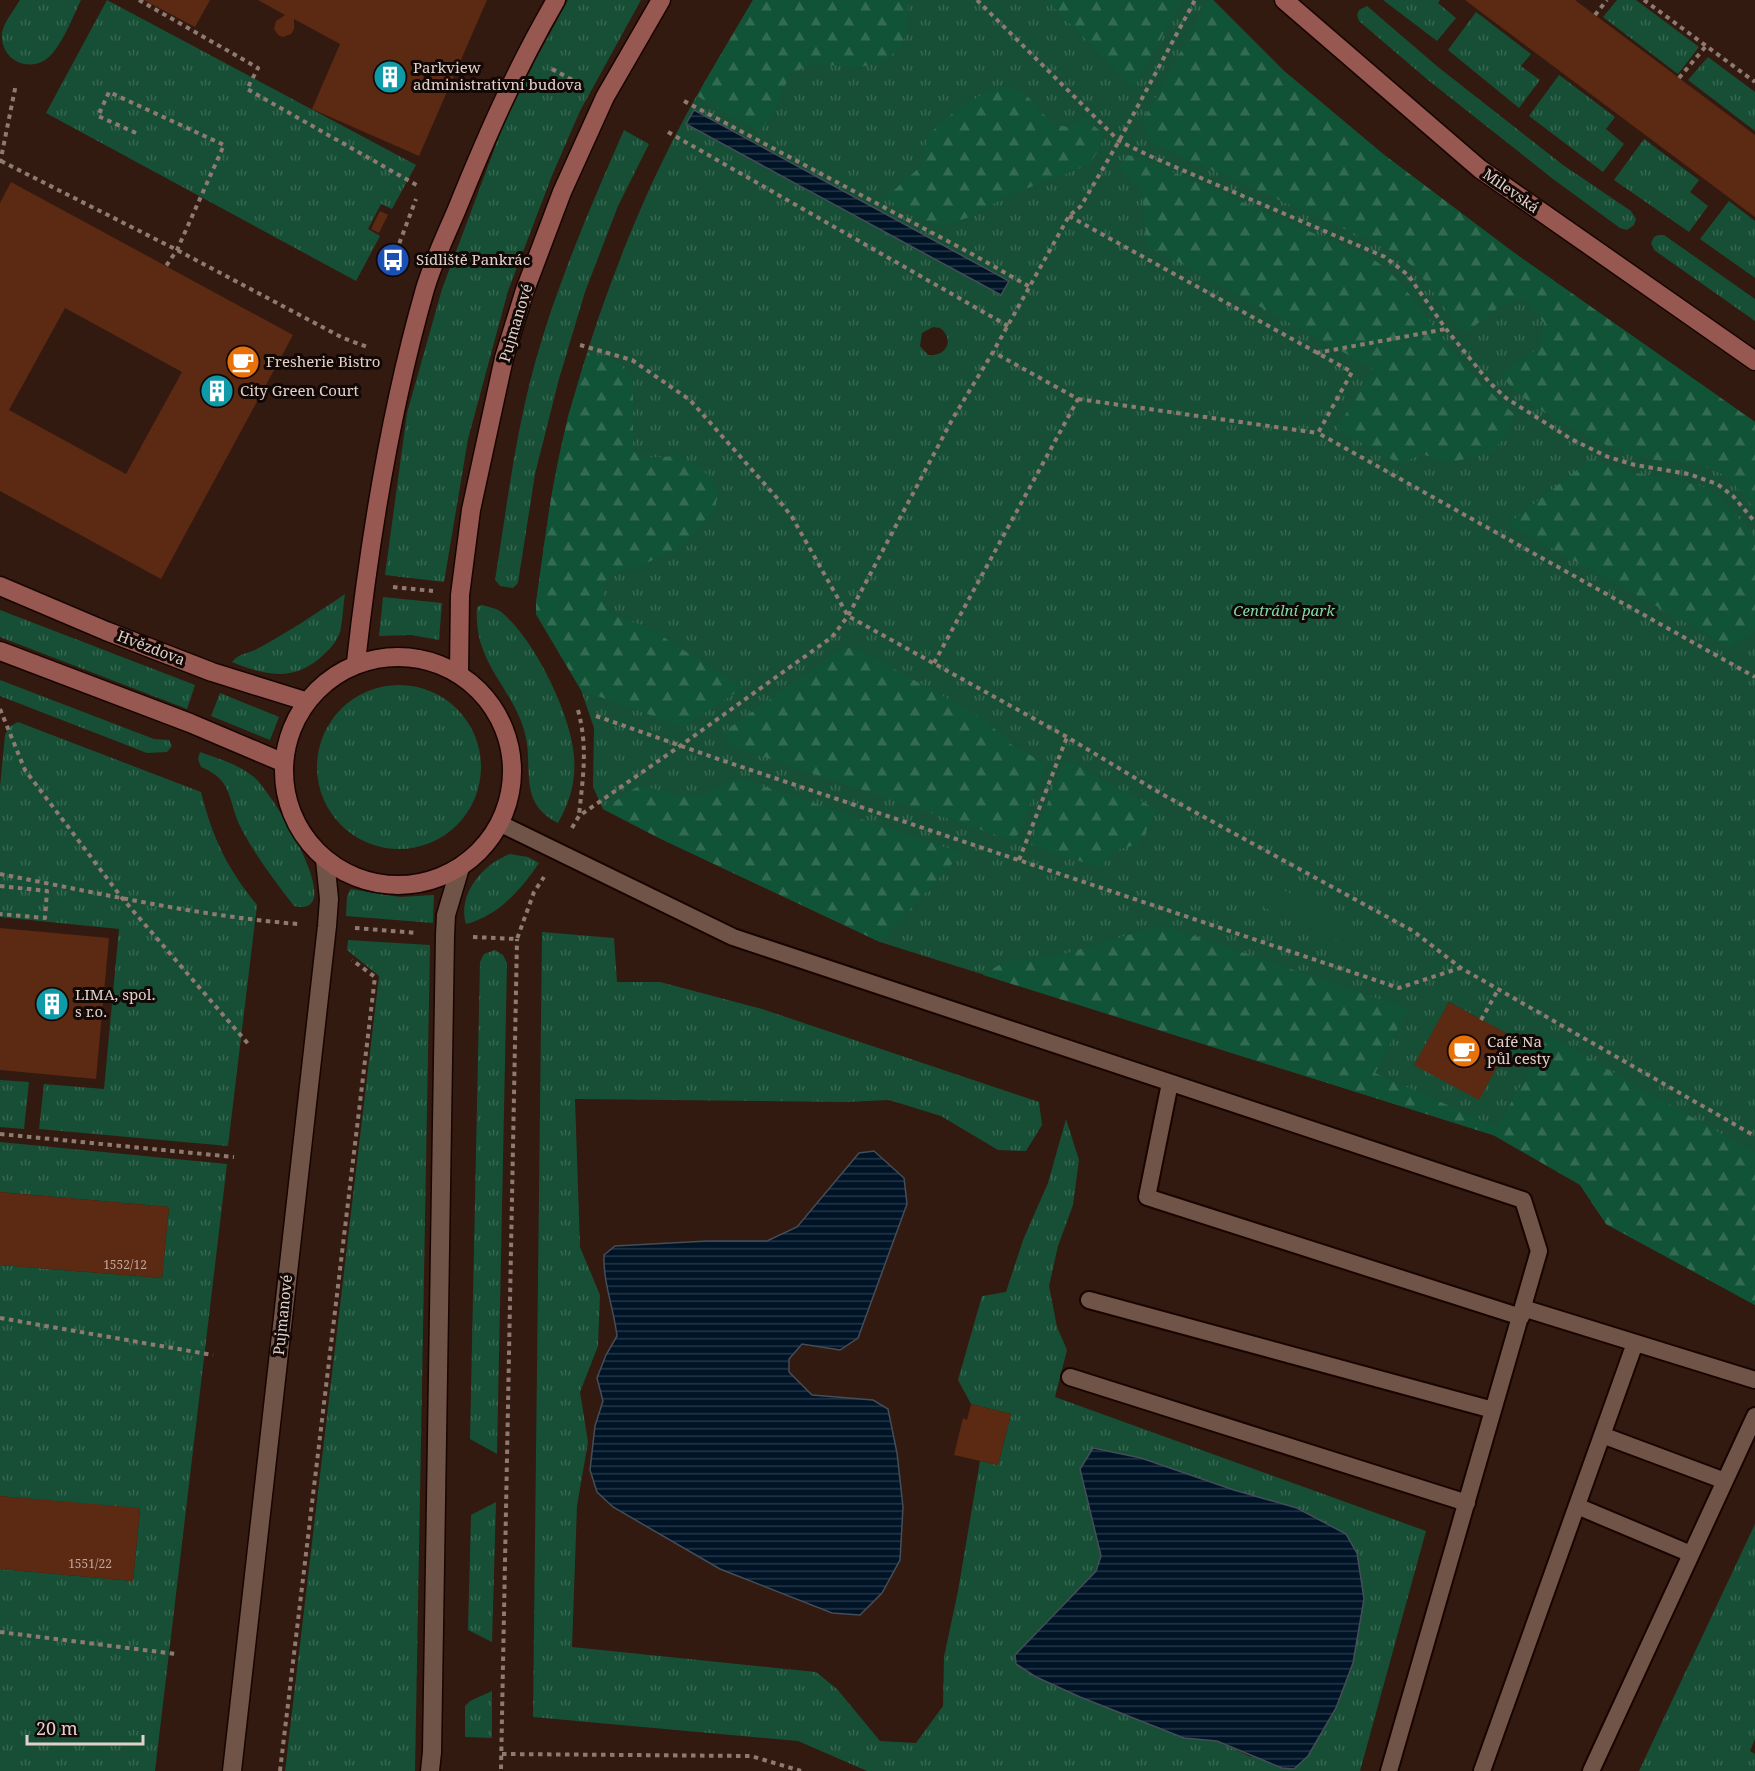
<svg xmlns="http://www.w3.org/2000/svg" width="1755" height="1771" font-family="'Noto Serif',serif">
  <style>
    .grass { fill: url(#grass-tufts); fill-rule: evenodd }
    .forest { fill: url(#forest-firs) }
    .garden { fill: #164f35 }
    .water { fill: url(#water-rules); stroke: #444d58; stroke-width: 1.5 }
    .building { fill: #5c2913; fill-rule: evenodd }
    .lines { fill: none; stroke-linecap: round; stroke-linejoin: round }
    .lane-casing { stroke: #180400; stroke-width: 20 }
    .street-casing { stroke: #180400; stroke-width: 21 }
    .secondary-casing { stroke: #180400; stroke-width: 21 }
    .path { stroke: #8f7a72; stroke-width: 4; stroke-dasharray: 4.5 4.5; stroke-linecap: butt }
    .lane { stroke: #705448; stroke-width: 16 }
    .street { stroke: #705448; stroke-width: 18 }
    .secondary { stroke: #965850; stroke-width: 18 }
    .labels { text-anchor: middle; stroke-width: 6; stroke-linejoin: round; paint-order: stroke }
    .number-label { font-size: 12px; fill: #c0a79c }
    .poi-label { font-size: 15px; fill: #e2d1ca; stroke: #120805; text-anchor: start }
    .street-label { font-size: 15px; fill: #e2d1ca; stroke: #120805 }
    .park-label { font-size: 15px; font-style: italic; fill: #7fdaaa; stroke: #120805 }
  </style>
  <defs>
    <pattern id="grass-tufts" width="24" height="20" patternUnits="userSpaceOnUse" patternTransform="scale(1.5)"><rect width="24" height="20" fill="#164f35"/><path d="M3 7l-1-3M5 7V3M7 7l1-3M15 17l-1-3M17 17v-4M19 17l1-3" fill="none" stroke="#386751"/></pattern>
    <pattern id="forest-firs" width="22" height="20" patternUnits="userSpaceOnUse" patternTransform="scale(1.5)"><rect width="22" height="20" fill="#105336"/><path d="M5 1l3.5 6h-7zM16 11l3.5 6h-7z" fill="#326b52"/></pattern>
    <pattern id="water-rules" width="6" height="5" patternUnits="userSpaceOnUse" patternTransform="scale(1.5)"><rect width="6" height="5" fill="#001427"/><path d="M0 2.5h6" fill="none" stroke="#253545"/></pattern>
  </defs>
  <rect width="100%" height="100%" fill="#321a10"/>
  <path class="grass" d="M20,0H81C73,16 60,51 45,60C26,72 0,59 2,33C4,22 14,10 20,0Z
    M107,0L416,165L392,209L381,204L368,229L380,236L356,281L46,113Z
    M568,0H641L580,111L553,173L508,291L468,439L444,582L385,575L407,413L442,289L503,126L535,61Z
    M753,0H1213L1284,71L1383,154L1513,252L1755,422V1305L1606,1224L1616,1167L1493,1135L880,942L659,838L603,809L593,787L594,728L581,690L536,614V603C545,540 552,476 569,415C593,324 631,222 674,138C698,91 726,46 753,0ZM694,110L1008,281L1001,295L686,124ZM933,327L940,328C955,339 947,357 928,355L920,346L922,333ZM1449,1002L1513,1037L1415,1065Z
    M1383,0H1440L1438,3L1456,18L1437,41Z
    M1617,0H1636L1699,47L1678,74L1603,17Z
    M1367,6L1438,67L1563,165L1631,211L1636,219L1634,225L1627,230L1620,228L1553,179L1428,80L1359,21L1357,15L1359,10Z
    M1476,12L1531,54L1521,66L1540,80L1519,108L1448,50Z
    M1708,57L1755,92V131L1688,80Z
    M1559,75L1615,117L1606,129L1624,144L1603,172L1529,116Z
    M624,130L649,144L618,206L585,292L559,379L535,474L518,583L513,588L500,586L495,580C506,513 514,444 531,378C553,293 589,210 624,130Z
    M1644,139L1699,180L1690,192L1708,206L1689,232L1614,180Z
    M1729,201L1755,221V278L1700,239Z
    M1658,235H1664L1755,299V321L1654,250L1651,243L1654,237Z
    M345,594C343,606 343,620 340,632C336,643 329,650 320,658C292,682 264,675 232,662C239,653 247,654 257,649C287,633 317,613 345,594Z
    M383,597L442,603L439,640L411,635L379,636Z
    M482,605C488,607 495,608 500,611C533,636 572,716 574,757C576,782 570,801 558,823C546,817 538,810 533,798C526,781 530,756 526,738C515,687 473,666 477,607Z
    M0,610L195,685L187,709L0,637Z
    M0,680L154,739L169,740L172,746L167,752L147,753L0,696Z
    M317 767a82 82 0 1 1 164 0a82 82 0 1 1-164 0Z
    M220,693L279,717L270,740L211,716Z
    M18,722L201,792C213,839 227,868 257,905L228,1146L39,1129L44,1084L104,1089L119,929L0,917V787L5,735L9,727Z
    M200,752C219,759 238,764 254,777C270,790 352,919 294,906C274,880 254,854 239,824C233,811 231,795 224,784C219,776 209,770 201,767L198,759Z
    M510,854L528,857L539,863C521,890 498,916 466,924C457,894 483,864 510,854Z
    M351,889L400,897L434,895L433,923L346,916L347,896Z
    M542,932L614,938L617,982H660L762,1009L1039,1102L1042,1125L1026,1151L998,1150L941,1116L889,1100L845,1102L575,1099L580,1247L600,1295L598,1346L580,1392L588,1442L577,1506L572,1647L816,1672L837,1689L880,1741L916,1743L943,1706L944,1657L958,1591L980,1461L998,1465L1011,1414L971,1404L958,1380L982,1296L1006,1292L1023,1240L1048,1183L1066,1119L1079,1160L1073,1205L1058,1246L1049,1286L1057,1327L1067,1350L1055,1397L1426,1531L1360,1771H867L798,1741L533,1717ZM1093,1448L1141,1458L1234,1490L1297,1508L1364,1599L1353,1663L1336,1708L1251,1757L1217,1741L1184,1738L1135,1718L1015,1655L1096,1571L1101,1556L1080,1469Z
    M348,940L430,945L415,1771H285L379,976L347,950Z
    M495,950L503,955L507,963L497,1454L470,1439L480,962L484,954Z
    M0,1080L29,1082L24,1129L0,1127Z
    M0,1142L227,1164L155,1771H0V1569L133,1581L140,1509L0,1496V1265L162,1278L169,1207L0,1192Z
    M496,1502L492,1642L468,1630L471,1515Z
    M1755,1524V1739L1750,1751L1755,1754V1771H1639Z
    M492,1691V1738L465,1737V1706L470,1701Z"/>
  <path class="forest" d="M753,0H908L907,29L902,47L883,61L861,67L811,64L790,74L772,114L760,132L697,96Z
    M1049,0H1182L1134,87L1053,7Z
    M1209,0H1213L1284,71L1383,154L1513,252L1755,422V510C1744,496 1733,479 1716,471C1693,461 1664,463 1640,457C1611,451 1509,400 1502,373L1540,347L1544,323L1524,298L1498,308L1468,331L1462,332L1429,286L1412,266L1396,253L1367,239L1153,144L1146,135L1143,120Z
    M1007,86L1027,96L1053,124L1068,127L1085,118L1100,131L1103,138L1100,147L1089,165L1009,195L970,217L937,227L885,198L919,168L924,157L927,136L956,110L985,93Z
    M1127,155L1138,157L1373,259C1403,279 1421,312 1444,340C1465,367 1488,391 1514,414L1506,436L1492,452L1449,463L1422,454L1400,464L1337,429L1372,368L1147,245L1142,192L1119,167Z
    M588,352L620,365L633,379V451L642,458L678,456L701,468L712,480L718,494L715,508L690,538L674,550L638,567L616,573L607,579L602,589L604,604L610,613L622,619L646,626L743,688L683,727L581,690L536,614V603L551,499L568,416Z
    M1591,459L1626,471L1698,485L1707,488L1723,500L1755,538V631L1730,647L1508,524Z
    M844,647L860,650L984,719L1012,745L1046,764L1015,841L728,745L725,731Z
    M1071,762L1157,810L1139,844L1112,851L1101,868L1031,845L1061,770L1065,765Z
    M739,778L962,853L880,942L659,838L603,809L640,785L674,794L700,796Z
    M1162,925L1408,1009L1375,1073L1497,1127L1549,1036L1755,1153V1305L1606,1224L1580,1185L1493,1135L983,975L1004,962L1057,956Z"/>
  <path class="garden" d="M1272,885L1352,922L1343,943L1263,907Z"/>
  <path class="water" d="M694,110L1009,281L1001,295L686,124Z
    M874,1151L904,1178L907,1204L858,1338L840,1350L802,1344L789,1359V1372L812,1395L873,1400L888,1409L897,1453L903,1507L900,1560L882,1593L860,1615L832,1613L720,1569L613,1507L597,1492L590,1470L595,1426L603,1401L597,1378L606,1355L617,1336C614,1309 603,1283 604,1255L615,1246L707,1241H767L797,1227L859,1153Z
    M1093,1448L1141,1458L1234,1490L1297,1508L1346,1534L1357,1553L1364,1599L1353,1663L1336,1708L1308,1756L1294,1769L1282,1768L1217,1741L1184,1738L1080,1697L1036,1677L1016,1664L1015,1655L1096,1571L1101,1556L1080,1469Z"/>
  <path class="building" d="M144,0H210L195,27Z
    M258,0H487L419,156L312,109L340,44L294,19V29L291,34L283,37L278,35L274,29L276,21L285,15Z
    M1465,0H1575L1755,135V217Z
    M11,182L293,335L161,579L0,491V203ZM65,308L182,372L126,474L9,410Z
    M380,211L388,215L379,233L371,229Z
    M0,928L109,938L96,1079L0,1070Z
    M1449,1002L1513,1037L1479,1100L1414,1065Z
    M0,1192L169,1207L162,1278L0,1265Z
    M971,1404L1011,1414L998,1465L954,1455L963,1418L967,1420Z
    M0,1496L140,1508L133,1581L0,1569Z"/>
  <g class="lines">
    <defs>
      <path id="lane" d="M501,824L733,937L1523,1200L1539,1251L1389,1771
        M1170,1083L1147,1197L1521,1317
        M1089,1300L1493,1410
        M1523,1308L1755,1380
        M1070,1377L1467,1503
        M1602,1435L1725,1481
        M1577,1506L1691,1554
        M1482,1771L1635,1343
        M1591,1771L1755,1416"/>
      <path id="street" d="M232,1771L327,926L329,899L325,860
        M430,1771L432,1752L445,935L446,915L460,868"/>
      <path id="secondary" d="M1284,0L1480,169L1755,361
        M0,586L106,631L212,672L305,701
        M0,651L190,723L282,762
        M284 771a114 114 0 1 1 228 0a114 114 0 1 1-228 0Z
        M356,662C370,536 390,411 425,289C433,262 446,235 457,209C487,135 516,69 556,0
        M459,672L460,595L471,510L504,358L525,290L562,192L605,97L661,0"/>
    </defs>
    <use href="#lane" class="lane-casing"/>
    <use href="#street" class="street-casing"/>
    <use href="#secondary" class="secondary-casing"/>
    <path class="path" d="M139,0L258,68L247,89L420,187
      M977,0L1119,141L1152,157L1385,257L1408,275L1446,329L1489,382L1506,398L1571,439L1608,457L1635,465L1689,474L1717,484L1733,496L1755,522
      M1644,0L1755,82
      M1595,15L1607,0
      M552,69L580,84
      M1679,78L1706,46
      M684,101L972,254L1030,287
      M668,132L1008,326
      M136,133L98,116L109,92L224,145L177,250L166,266
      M1,161L177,250L343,338L370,348
      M0,163L16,84
      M1069,216L1352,372L1318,433L1755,677
      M393,260L416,199
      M580,345L632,360L690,400L777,498L792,517L848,616L1067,737L1160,793L1413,931L1461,968L1755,1136
      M1316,353L1446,329
      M1078,399L1318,433
      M393,587L433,591
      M934,663L1078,399L993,352
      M0,709L25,770L122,898L250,1046
      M578,710C588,747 583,777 579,815
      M596,716L721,760L1399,988L1460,968
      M572,828L579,816L680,746L832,637L848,616L953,418L993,352L1069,216L1081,206L1119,141L1195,0
      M1019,860L1067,737
      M0,874C98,893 198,916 298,924
      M0,886L47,891L45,918L0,914
      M355,928L417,933
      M473,937L517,939L534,892L544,877
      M1481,1020L1498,990
      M0,1134L234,1157
      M0,1318L213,1355
      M0,1632L176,1654
      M502,1754L751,1756L801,1771
      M501,1769L517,939
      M280,1771L375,977L352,960"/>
    <use href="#lane" class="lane"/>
    <use href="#street" class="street"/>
    <use href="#secondary" class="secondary"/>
  </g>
  <defs>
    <symbol id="building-disc" viewBox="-11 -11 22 22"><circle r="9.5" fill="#0f9aa8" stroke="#120805"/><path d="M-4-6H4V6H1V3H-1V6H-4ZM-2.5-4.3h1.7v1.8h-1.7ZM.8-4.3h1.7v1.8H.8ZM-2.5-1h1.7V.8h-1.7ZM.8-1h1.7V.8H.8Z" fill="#fff"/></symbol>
    <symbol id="bus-disc" viewBox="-11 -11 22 22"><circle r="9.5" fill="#1a4fb4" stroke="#120805"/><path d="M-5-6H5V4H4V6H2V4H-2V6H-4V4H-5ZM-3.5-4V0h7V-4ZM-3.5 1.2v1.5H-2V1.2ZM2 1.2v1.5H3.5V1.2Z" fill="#fff"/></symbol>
    <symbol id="cafe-disc" viewBox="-11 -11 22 22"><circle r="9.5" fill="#e8710a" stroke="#120805"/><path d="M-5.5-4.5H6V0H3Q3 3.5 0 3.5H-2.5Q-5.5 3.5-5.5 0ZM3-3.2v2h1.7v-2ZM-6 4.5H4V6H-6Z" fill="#fff"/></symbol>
  </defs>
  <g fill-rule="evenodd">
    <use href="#building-disc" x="371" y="58" width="38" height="38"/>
    <use href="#bus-disc" x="374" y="241" width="38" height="38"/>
    <use href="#cafe-disc" x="224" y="343" width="38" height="38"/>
    <use href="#building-disc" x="198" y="372" width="38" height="38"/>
    <use href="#building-disc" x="33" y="985" width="38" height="38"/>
    <use href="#cafe-disc" x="1445" y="1032" width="38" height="38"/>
  </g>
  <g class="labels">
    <g class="number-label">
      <text x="125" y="1269">1552/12</text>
      <text x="90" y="1568">1551/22</text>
    </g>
    <g class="poi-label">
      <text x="413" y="73">Parkview<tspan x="413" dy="17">administrativní budova</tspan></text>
      <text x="416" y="265">Sídliště Pankrác</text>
      <text x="266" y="367">Fresherie Bistro</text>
      <text x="240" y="396">City Green Court</text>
      <text x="75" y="1000">LIMA, spol.<tspan x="75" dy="17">s r.o.</tspan></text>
      <text x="1487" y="1047">Café Na<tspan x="1487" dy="17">půl cesty</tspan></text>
    </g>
    <g class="street-label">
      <text transform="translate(1511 191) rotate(35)" y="5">Milevská</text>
      <text transform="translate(516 323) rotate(-73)" y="5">Pujmanové</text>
      <text transform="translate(151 648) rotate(21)" y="5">Hvězdova</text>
      <text transform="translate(283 1315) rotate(-84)" y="5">Pujmanové</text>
    </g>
    <g class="park-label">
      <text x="1284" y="616">Centrální park</text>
    </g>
  </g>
  <path d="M27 1735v9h116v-9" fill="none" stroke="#e2d1ca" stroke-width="3"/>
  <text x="36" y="1735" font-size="18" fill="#e2d1ca" stroke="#120805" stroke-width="4.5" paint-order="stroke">20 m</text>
</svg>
